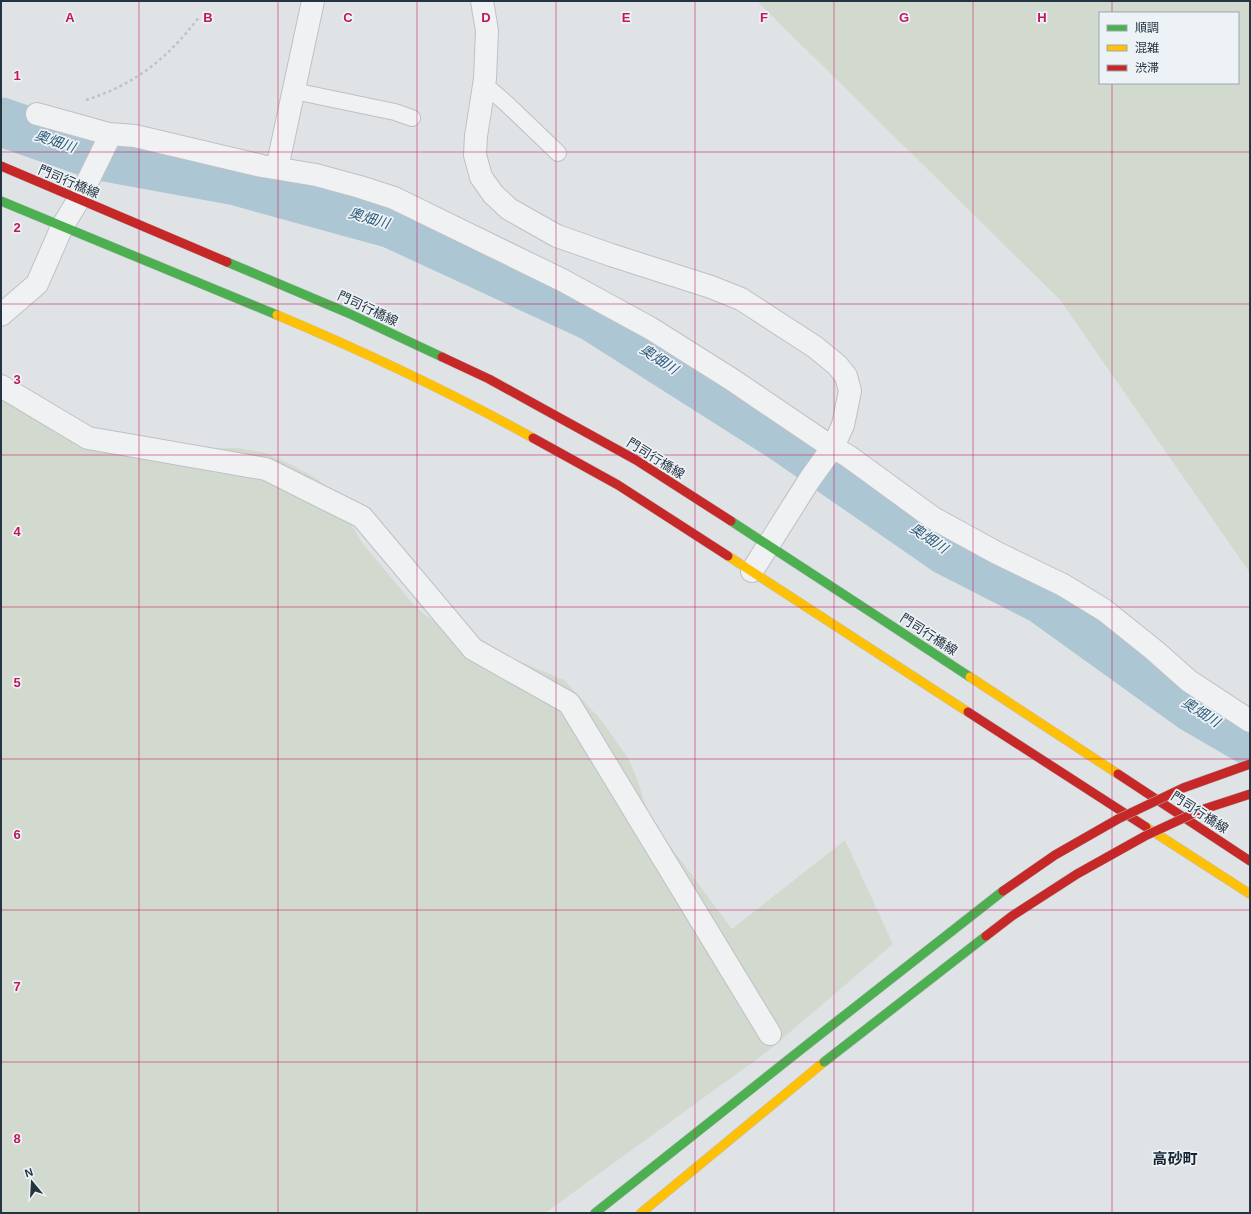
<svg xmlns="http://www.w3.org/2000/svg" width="1251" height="1214" font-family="Arial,'Noto Sans JP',sans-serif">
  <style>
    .green { fill: #d2dad0; fill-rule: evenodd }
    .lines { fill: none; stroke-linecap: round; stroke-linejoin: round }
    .river { stroke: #acc6d4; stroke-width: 49 }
    .lane-casing { stroke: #bec1c4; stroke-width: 18 }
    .street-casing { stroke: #bec1c4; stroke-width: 24 }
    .fast-casing { stroke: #bcc0c4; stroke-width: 10 }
    .slow-casing { stroke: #bcc0c4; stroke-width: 10 }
    .jam-casing { stroke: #bcc0c4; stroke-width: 10 }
    .path { stroke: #bfc3c6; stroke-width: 2.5; stroke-dasharray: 3 3; stroke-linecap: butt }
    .lane { stroke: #eff1f3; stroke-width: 16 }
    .street { stroke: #eff1f3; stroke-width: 22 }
    .fast { stroke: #4caf50; stroke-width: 9 }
    .slow { stroke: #ffc107; stroke-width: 9 }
    .jam { stroke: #c62828; stroke-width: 9 }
    .fast-bridge-casing { stroke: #b2b7bb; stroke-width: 10; stroke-linecap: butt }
    .jam-bridge-casing { stroke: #b2b7bb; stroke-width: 10; stroke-linecap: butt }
    .fast-bridge { stroke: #4caf50; stroke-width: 9 }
    .jam-bridge { stroke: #c62828; stroke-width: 9 }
    .grid { fill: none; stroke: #c2185b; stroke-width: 1; stroke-opacity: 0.55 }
    .labels { text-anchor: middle; stroke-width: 3.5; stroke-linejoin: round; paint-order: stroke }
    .street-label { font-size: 13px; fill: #253441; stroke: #edf2f6 }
    .water-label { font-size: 14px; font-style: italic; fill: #2c5a78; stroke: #edf2f6 }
    .quarter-label { font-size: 15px; font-weight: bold; fill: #182531; stroke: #edf2f6 }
    .grid-label { font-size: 13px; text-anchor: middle; font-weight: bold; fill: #c2185b; stroke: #edf2f6; stroke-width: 3.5; stroke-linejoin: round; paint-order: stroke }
  </style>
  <rect width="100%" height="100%" fill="#e0e3e6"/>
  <path class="green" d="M757,1H1250V573L1060,300ZM1100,13H1238V83H1100Z
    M1,398L124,449L238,448L266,453L290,464L319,480L342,509L363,544L414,605L426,616L478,644L564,680L601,720L628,758L637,779L650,819L732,929L845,840L893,944L768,1051L545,1213H1Z"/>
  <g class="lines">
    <path class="river" d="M1,122L99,156L236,181L392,224L593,317L785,439L947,551L1043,600L1193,708L1250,741"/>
    <defs>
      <path id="lane" d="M484,88L492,91L508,105L558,153
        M294,91L395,112L412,118"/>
      <path id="street" d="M482,1L487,31L485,79L476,136L475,155L481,177L493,194L509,209L557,236L611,255L711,287L741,299L815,347L837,365L846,376L850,391L843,425L833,447L810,479L752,571
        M37,114L109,134L135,136L262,166L316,175L360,187L394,198L562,280L650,328L731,379L824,442L848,456L933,518L997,553L1063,585L1104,610L1154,650L1189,681L1250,721
        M277,168L313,1
        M1,315L37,284L62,227L79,199L107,142L109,134
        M1,386L88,438L266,469L362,517L473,649L569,703L770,1034"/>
      <path id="fast" d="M1,201L277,315
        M227,262L348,313L442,357
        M731,521L970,677
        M595,1213L808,1044"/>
      <path id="slow" d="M277,315C365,352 450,392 533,438
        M728,556L968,712
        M970,677L1118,774
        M1146,827L1250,894
        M641,1213L824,1062"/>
      <path id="jam" d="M1,166L227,262
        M442,357L489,379L636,460L731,521
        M533,438L618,485L728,556
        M968,712L1146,827
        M1118,774L1250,861"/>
    </defs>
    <use href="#lane" class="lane-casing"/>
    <use href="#street" class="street-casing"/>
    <use href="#fast" class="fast-casing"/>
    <use href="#slow" class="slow-casing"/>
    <use href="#jam" class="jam-casing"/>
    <path class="path" d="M86,100C136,84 168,58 199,17"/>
    <use href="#lane" class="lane"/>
    <use href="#street" class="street"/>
    <use href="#fast" class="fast"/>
    <use href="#slow" class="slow"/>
    <use href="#jam" class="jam"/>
    <defs>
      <path id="fast-bridge" d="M808,1044L1003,891
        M824,1062L986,936"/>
      <path id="jam-bridge" d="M1003,891L1055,855L1118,819L1183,788L1250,764
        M986,936L1012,916L1077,874L1145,836L1201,810L1250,794"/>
    </defs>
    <use href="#fast-bridge" class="fast-bridge-casing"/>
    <use href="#jam-bridge" class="jam-bridge-casing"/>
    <use href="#fast-bridge" class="fast-bridge"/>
    <use href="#jam-bridge" class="jam-bridge"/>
  </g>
  <path class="grid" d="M139,1V1213M278,1V1213M417,1V1213M556,1V1213M695,1V1213M834,1V1213M973,1V1213M1112,1V13M1112,83V1213M1,152H1250M1,304H1250M1,455H1250M1,607H1250M1,759H1250M1,910H1250M1,1062H1250"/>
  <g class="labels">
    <g class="street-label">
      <text transform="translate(69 181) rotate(23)" y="5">門司行橋線</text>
      <text transform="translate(368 308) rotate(25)" y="5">門司行橋線</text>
      <text transform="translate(656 458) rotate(32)" y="5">門司行橋線</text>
      <text transform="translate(929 634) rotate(33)" y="5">門司行橋線</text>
      <text transform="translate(1200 812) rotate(33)" y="5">門司行橋線</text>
    </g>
    <g class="water-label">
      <text transform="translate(55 141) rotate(19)" y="5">奧畑川</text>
      <text transform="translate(369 218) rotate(16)" y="5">奧畑川</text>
      <text transform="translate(659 359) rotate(33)" y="5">奧畑川</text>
      <text transform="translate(929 538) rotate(34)" y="5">奧畑川</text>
      <text transform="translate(1201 712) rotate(32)" y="5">奧畑川</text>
    </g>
    <g class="quarter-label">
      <text x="1175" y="1164">高砂町</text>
    </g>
  </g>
  <g class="grid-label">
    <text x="70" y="22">A</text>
    <text x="208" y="22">B</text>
    <text x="348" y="22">C</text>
    <text x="486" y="22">D</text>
    <text x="626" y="22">E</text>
    <text x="764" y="22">F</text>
    <text x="904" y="22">G</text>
    <text x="1042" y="22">H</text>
    <text x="17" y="80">1</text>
    <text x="17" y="232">2</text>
    <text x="17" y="384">3</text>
    <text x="17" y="536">4</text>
    <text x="17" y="687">5</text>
    <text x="17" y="839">6</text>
    <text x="17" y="991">7</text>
    <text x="17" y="1143">8</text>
  </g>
  <rect width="1251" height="1214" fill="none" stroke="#253441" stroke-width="4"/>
  <rect x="1099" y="12" width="140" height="72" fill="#edf2f6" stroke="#9da6ae"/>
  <rect x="1107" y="25" width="20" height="6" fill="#4caf50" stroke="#9da6ae"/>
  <text x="1135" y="32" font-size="12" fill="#253441">順調</text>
  <rect x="1107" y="45" width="20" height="6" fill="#ffc107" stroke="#9da6ae"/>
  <text x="1135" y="52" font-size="12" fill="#253441">混雑</text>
  <rect x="1107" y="65" width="20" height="6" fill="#c62828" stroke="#9da6ae"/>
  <text x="1135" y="72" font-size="12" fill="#253441">渋滞</text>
  <g transform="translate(32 1182) rotate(342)" stroke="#edf2f6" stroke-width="3" paint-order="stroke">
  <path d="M0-3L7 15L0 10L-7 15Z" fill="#253441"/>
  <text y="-6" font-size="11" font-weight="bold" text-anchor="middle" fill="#253441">N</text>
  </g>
</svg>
